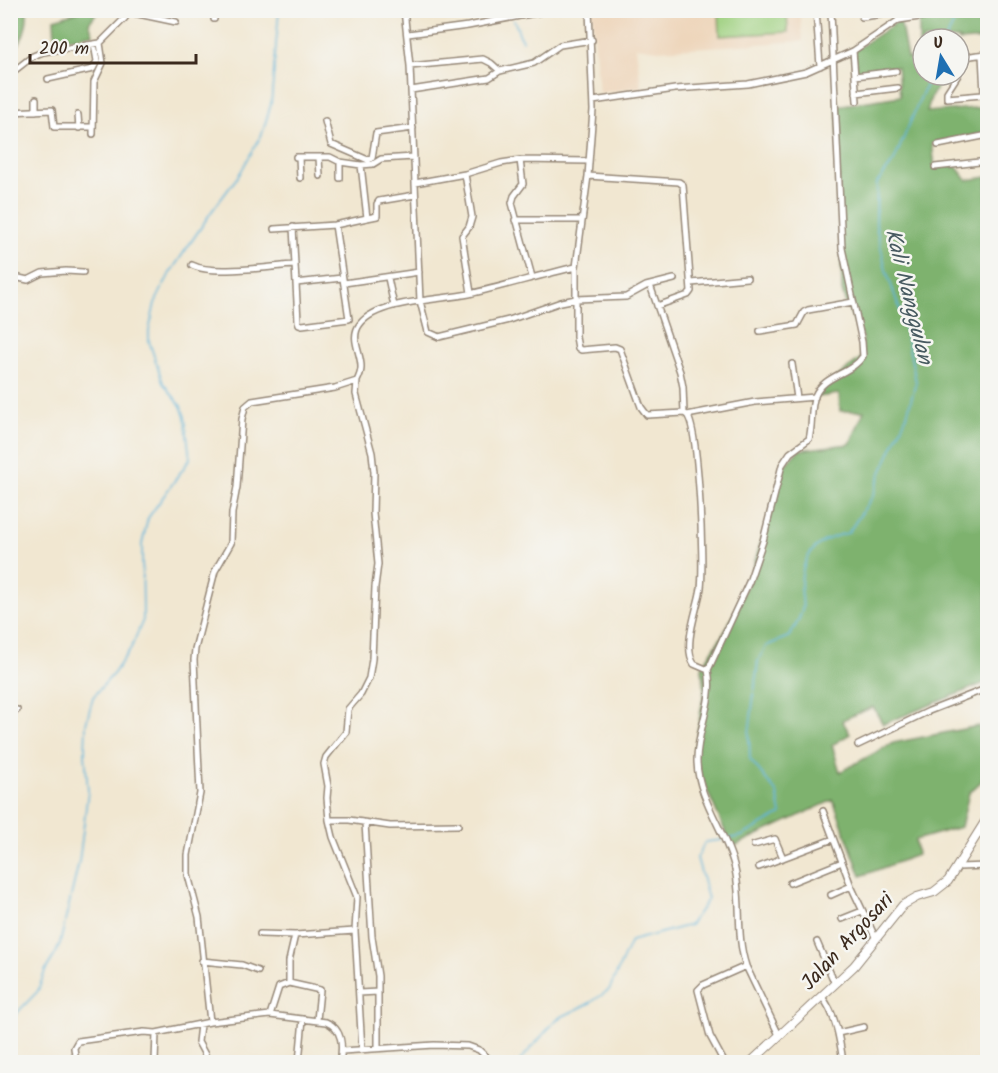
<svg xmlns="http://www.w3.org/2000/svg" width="998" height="1073" font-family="Kalam,sans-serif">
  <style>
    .built { fill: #eed6bb }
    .green { fill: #9ed07f; stroke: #6c7d4e; stroke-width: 1.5 }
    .forest { fill: #7eb26e; stroke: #5c6e46; stroke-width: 1.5 }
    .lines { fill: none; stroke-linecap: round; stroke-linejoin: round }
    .stream { stroke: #5eb4db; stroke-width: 1.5 }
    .street-casing { stroke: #968878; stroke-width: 8 }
    .secondary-casing { stroke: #968878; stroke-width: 10 }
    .street { stroke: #fff; stroke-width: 5 }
    .secondary { stroke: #fff; stroke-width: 8 }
    .labels { text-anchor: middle; stroke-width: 5; stroke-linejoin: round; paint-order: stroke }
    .street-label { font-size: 21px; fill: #3b2a1e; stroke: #f6f6f2 }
    .water-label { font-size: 22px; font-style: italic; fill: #475a60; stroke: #f6f6f2 }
  </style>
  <rect width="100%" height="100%" fill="#f6f6f2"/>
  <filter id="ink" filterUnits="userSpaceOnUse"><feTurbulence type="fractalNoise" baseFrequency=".0167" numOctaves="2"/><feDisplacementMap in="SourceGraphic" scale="12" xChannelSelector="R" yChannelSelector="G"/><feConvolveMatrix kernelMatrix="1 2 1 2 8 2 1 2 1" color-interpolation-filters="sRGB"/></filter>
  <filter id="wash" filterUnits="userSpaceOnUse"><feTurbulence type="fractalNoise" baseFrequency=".008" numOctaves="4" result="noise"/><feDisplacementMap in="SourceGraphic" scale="24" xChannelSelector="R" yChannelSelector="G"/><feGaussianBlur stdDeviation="1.35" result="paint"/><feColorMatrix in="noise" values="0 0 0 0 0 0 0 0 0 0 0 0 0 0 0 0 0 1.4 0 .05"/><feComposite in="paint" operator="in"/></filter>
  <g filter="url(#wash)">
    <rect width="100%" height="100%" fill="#f1e7d1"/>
    <path class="built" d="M592,11H800L803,41L659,50L636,47L641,87L599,93Z"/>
    <path class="green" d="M719,11H787L788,32L720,36Z"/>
    <path class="forest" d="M11,10L27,11C28,29 21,42 11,57Z
      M83,10L98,11L89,23L93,34L55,41L54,19Z
      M938,11H981V21H987V39L959,41V39H923V75H945L931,97L927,112L987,107V133L932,143L935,168L955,165L967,180L987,177V682L883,724L873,707L842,720L850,734L832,745L840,772L893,743L979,726L981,738H987V776L969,793L961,827L915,840L917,855L861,876L833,800L732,847L693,758L704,691L702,667L725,631L749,581L784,466L799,450L850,444L864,411H840L839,394L816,397L819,391L861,358L863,338L846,305L842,290L837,106L900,96L897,67L856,70L854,51L900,20L907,58H919V20L934,16Z"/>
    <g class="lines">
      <path class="stream" d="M514,20L522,41
        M946,39L960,10
        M727,839L742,836L781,814L777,793L750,759L749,734L758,661L766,646L790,636C794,628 800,619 802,610C804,603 801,594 801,587C801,555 817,539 848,533L873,496L880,475L907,415L916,382L903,319L886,270L876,226L877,183L894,161L930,75
        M10,1020L38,991L45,971L56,953L60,943L79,862L88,791L85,754L86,724L93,697L114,673L131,648L143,620L142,544L148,518L190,459L185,417L181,406L163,383L149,341V331L155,303L170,273L212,211L239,175L262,134L271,104L279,10
        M519,1062L557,1019L590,1003L609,990L631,941L690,925L708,899L697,858L705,842L722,840"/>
    </g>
  </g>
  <g filter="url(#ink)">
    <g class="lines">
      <defs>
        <path id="street" d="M214,10V19
          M404,10L410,66L420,301L428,332L439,337L509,320L561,302L576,299L626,297L646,286L674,279
          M589,10L593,110L588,176L576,267V337L578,348L581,350L615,347L620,349L641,407L647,415L684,413L687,415C699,429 704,564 701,588C698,608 682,646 694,664L708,670C715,701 696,731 697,762C698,798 725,831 734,865C743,898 735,933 746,966L703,985L698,990L710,1036L724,1062
          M816,10L820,66
          M129,12L176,22
          M862,17L898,12
          M899,20L926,16L934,10
          M408,34L468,26L551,10
          M853,51L857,101
          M410,66L483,59L491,63L500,71L534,63L560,45L592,40
          M959,71C964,53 971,56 988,54
          M10,74L33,56L43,52L100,43L125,18L130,10
          M958,75L947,92V98L982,95L984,93L982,55
          M855,76L896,71
          M48,79L93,69L97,61L94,44
          M411,90L489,78L500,71
          M856,93L898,88
          M36,99V111
          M593,101L675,89L748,84L806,72L853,51L899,20L897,10
          M10,112L52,110L54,127H93
          M78,115L79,128
          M325,121L331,144L368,160L372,158L376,133L413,128
          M93,134L94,82L103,63L100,43
          M938,145L988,135
          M296,157H330L340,162L361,165L373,164L381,159L414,157
          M299,157L300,178
          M319,157L320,176
          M520,160L523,184L514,196L512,203L532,277
          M340,162V178
          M935,167L988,161
          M465,174L472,217L469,227L462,236L471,293
          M588,176L679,182L683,185L691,291L688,295L657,306
          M415,183L465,174L501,163L520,160L588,161
          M367,218L377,216V204L379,201L415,195
          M515,220H582
          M293,227L298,321L299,324L302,325L349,319L335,225
          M274,229L335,225L367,218L361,165
          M192,265C213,276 271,266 295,265
          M10,276L28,280L42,273L66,271L83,272
          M388,278L394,306
          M296,283L342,278
          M344,283L419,272
          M691,283L747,278
          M650,285L680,372L683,387L684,413
          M760,331L797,325L804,312L808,310L853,302
          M792,364L797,398
          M687,415L755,402L815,397
          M708,670L749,582L763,541L782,465L790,453L809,439C813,425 810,409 815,396C823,375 852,374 863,356L862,342L842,248L831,12
          M10,710H17
          M858,745L929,711L988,688
          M823,811L851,886L876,939
          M329,820L327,798L328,786L324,764L326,757L346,732L348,709L361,694L369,678L372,659L375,587L378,564L373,513L374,472L372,453L356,394L357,381
          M365,823L372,937L378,976V1048
          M754,845L775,839L783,858
          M759,867L833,839
          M958,867L988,866
          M790,883L842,862
          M831,895L851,886
          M842,919L862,911
          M260,934L295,935L355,931
          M817,942L835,984
          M202,961L242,965L258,971
          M746,966L779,1035
          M289,983V961L295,935
          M359,993L378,992
          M822,997C836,1014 840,1041 843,1062
          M270,1015L279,987L289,983L320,990L317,1020
          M210,1022L270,1015L326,1022C343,1029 343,1046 340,1062
          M200,1025L198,1042L209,1062
          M838,1033L864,1027
          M362,1050L355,931L357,897L333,837L329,820H349L390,826L458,825
          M342,1051L434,1045L468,1046L479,1050L492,1062
          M76,1062L74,1048L78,1041L144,1032L156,1033
          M155,1062L156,1033L210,1022L199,917L188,875V855L200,793L194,660L195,649L215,571L231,543L232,513L237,487L242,419L245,407L252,401L335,388L357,381C359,377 361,373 361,368C362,354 349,338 360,324C378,300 441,300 469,294C505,286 540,275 576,267
          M299,1062L303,1019"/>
        <path id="secondary" d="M751,1062L854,966L903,905L917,897L934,892L948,881L988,817"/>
      </defs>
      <use href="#street" class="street-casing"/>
      <use href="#secondary" class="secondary-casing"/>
      <use href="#street" class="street"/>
      <use href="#secondary" class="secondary"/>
    </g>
  </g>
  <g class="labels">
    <g class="street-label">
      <text transform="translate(847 941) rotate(-47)" y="7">Jalan Argosari</text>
    </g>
    <g class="water-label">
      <text transform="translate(910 296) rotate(76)" y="8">Kali Nanggulan</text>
    </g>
  </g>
  <rect width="998" height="1073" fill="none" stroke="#f6f6f2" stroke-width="36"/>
  <g transform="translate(941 57) rotate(349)"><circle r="28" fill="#f6f6f2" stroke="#aba49d" stroke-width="1.5"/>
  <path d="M0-4.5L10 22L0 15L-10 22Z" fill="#1f6fb2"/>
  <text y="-9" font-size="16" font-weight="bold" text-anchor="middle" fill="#3b2a1e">U</text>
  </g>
  <path d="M30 54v9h166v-9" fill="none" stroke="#3b2a1e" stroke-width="3"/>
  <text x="39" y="54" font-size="18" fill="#3b2a1e" stroke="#f6f6f2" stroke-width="4.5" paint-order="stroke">200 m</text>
</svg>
